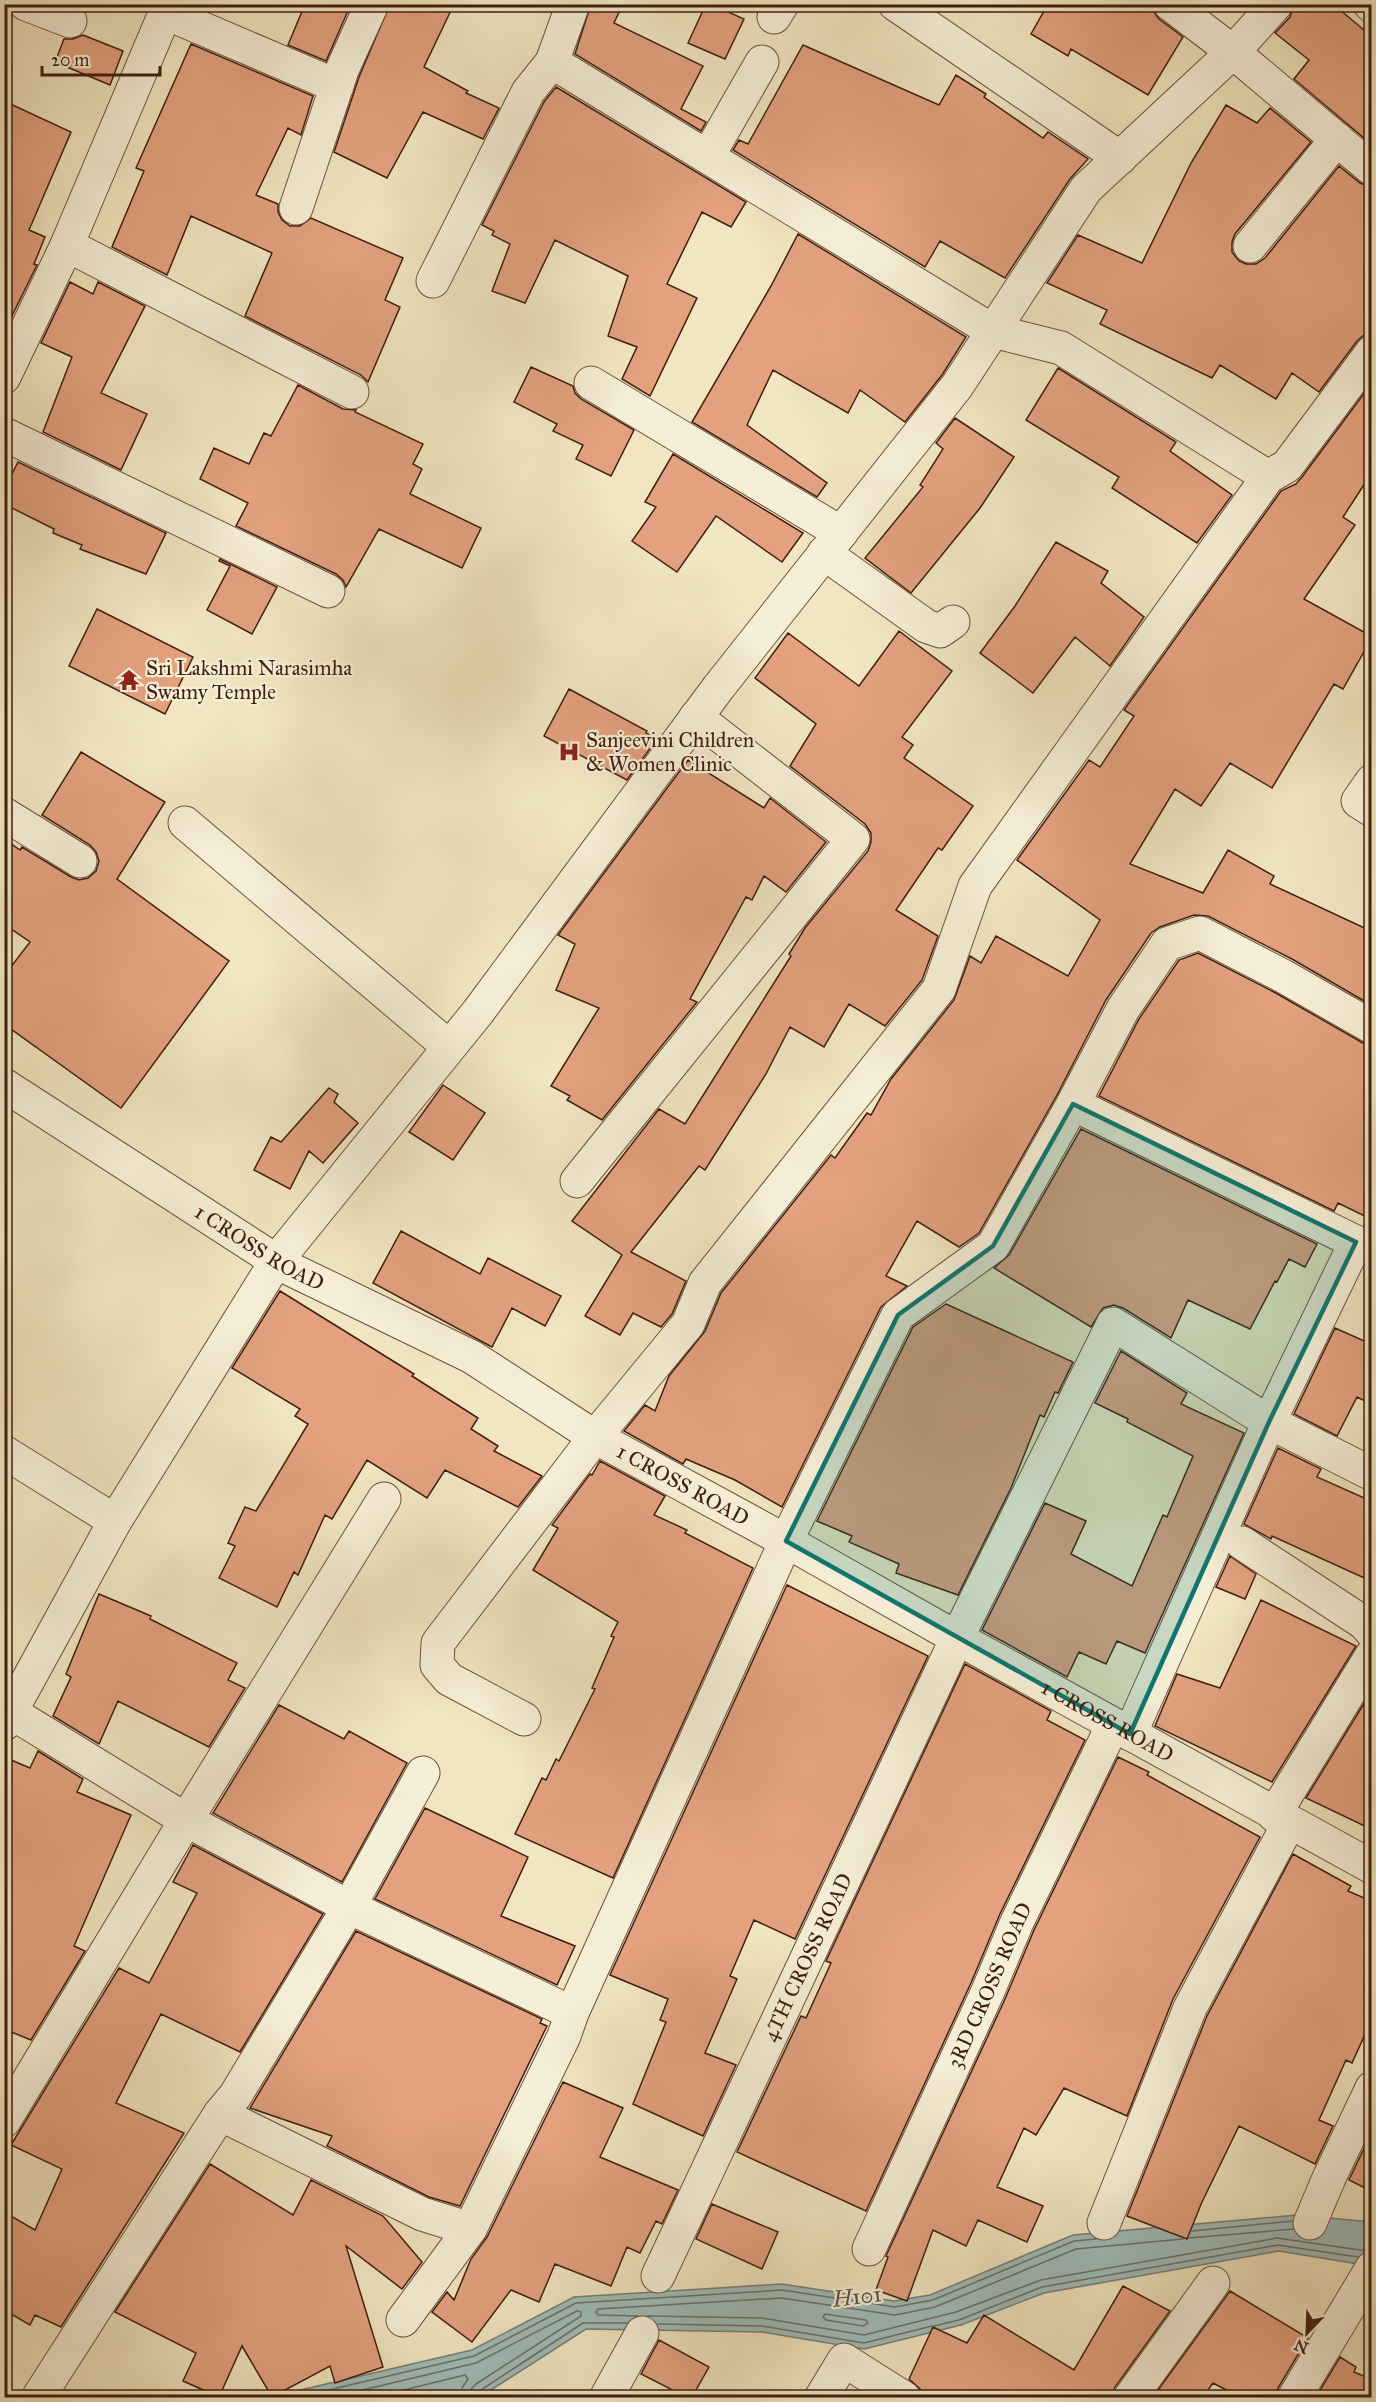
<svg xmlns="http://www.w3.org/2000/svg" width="1376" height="2402" font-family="'IM FELL Great Primer',serif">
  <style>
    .water { fill: #9ebdbb; stroke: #787d77; stroke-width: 1.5 }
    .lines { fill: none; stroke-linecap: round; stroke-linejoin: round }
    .shore { stroke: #6e6e66; stroke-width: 1.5 }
    .building { fill: #e3a17f; stroke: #3f1e10; stroke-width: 1.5 }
    .minor-casing { stroke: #6c503c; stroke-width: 35 }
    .minor { stroke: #f6efd7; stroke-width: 33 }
    .marked { fill: #0f766e; fill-opacity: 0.2; stroke: #0f766e; stroke-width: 4.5; stroke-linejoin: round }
    .labels { text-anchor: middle; stroke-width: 4.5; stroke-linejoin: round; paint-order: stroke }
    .poi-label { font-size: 21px; fill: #3f1e10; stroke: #f6efd7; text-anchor: start }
    .street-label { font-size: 21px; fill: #3f1e10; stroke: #f6efd7 }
    .water-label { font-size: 22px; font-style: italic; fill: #5c4e43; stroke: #f6efd7 }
  </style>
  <rect width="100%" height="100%" fill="#f1e6c1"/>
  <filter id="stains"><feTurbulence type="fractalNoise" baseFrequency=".00333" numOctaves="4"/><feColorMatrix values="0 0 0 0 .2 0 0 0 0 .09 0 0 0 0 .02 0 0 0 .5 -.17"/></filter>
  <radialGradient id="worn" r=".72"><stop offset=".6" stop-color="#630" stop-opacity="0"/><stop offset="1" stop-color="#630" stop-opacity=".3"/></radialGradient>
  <path class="water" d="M1297,2215L1371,2222V2266L1279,2251L1044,2293L961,2325L864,2349L762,2332L586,2329L480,2397L266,2398L472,2350L574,2297L782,2284L894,2301L930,2295L1073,2235Z"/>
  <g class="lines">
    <path class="shore" d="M1192,2231L1293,2221
      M1189,2238L1294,2229
      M825,2314L866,2320L868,2323L863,2326L826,2320L823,2317Z
      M638,2316L598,2315L596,2312L598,2309L781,2298L895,2315L935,2307L1076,2249L1183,2239
      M647,2316L762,2318L864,2335L956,2312L1041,2280L1277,2238L1367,2251
      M658,2324L762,2326L864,2343L932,2326
      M934,2326L959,2320L1042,2287L1278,2245L1358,2257
      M294,2398L474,2356L576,2303L782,2290L895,2307L933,2300L1074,2241L1096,2239
      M329,2398L476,2363L577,2311L581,2312V2316L476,2384L471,2389L470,2398
      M371,2398L465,2375L468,2379L462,2388L461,2398
      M478,2398L481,2390L583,2323H627"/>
  </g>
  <path class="building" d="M305,4H351L326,61L288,45Z
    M390,4H454L424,67L468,91L466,93L499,108L483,139L423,112L387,178L334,152L359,77Z
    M591,4H623L614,23L703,66L681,109L706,122L701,131L575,54Z
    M706,4H711L744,19L725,59L688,43Z
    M1048,4H1144L1152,9L1159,19L1183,37L1148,95L1071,49L1068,56L1031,34Z
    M1294,4H1333L1371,36V144L1294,79L1309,60L1275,33L1290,17Z
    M83,35L123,51L110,85L55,62L64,39H73Z
    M191,44L313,96L301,135L288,128L256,195L278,204V212L282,220L290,226H300L311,218L403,258L385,300L400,307L368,382L361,375L245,316L272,253L191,216L167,275L112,247L144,171L136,168Z
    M803,45L939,105L956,75L986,94L984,97L1043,138L1048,132L1088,159L1070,179L1005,278L940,241L925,267L733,150L739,140L748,144Z
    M556,87L746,202L731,227L702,212L667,284L697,298L650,396L622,379L637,347L608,336L628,276L555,240L525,303L492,291L510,244L492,235L494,231L482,225L544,102Z
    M4,101L71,132L29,230L45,237L34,264L37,265L4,332Z
    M1226,105L1257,123L1270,108L1311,142L1235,234L1232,242V252L1239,261L1246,264H1256L1265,258L1339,166L1360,183L1371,187V334L1364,335L1357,341L1319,392L1292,373L1276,399L1220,365L1212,378L1100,324L1107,310L1047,283L1078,235L1142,263L1191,163Z
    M798,234L966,337L942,375L905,422L860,390L848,413L773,370L747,425L827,483L817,497L692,422L771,286Z
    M70,282L93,294L98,282L145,306L101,393L147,414L121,470L43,432L72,357L41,343Z
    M531,367L573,386L575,393L581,399L634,430L611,476L576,459L583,445L553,431L557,424L514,402Z
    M1058,368L1176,442L1170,451L1232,495L1197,543L1112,488L1119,477L1026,420Z
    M1371,384V474L1343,517L1355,525L1304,599L1371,636V639L1343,689L1334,684L1272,788L1230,763L1201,806L1175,789L1130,864L1203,893L1228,850L1274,876L1270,884L1371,931V1005L1292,959L1208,916L1194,915L1160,927L1151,933L1106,1000L1057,1095L979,1233L959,1247L917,1221L886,1276L907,1286L881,1307L782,1507L735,1480L686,1459L683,1464L624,1431L645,1405L655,1411L669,1376L705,1331L721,1293L831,1155L835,1158L867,1113L871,1115L891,1079L954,1000L970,956L981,963L996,936L1068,976L1100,920L1017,860L1089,760L1100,767L1134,716L1124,710L1281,491L1296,484L1302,477Z
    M298,385L343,409L356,410L355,412L423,444L413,464L422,469L410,494L481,528L462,568L379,529L346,587L343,580L336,574L236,526L248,503L200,479L214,448L249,464L264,433L271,436Z
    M955,418L1014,457L980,508L911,593L865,558L923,487L920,485L943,449L936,443Z
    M673,454L803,533L782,562L716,516L677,572L632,541L656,507L645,502Z
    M18,462L166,533L146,574L80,549L82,545L53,533L54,529L4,504V490Z
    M1056,542L1108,571L1101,583L1144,617L1110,666L1075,637L1033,693L980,653L1015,606Z
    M220,559L277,587L252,634L207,610L230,566L219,561Z
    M97,609L193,657L165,714L69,666Z
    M899,631L952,671L902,737L913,745L904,758L973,806L942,850L938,848L896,910L938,936L922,980L885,1026L849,1004L824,1047L790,1027L766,1074L705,1170L699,1166L631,1252L686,1281L672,1314L661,1327L633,1313L620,1335L585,1316L622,1255L572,1221L659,1109L685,1124L791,956L789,954L805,928L868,851L871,842V833L865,824L790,766L816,724L755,678L788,633L859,686Z
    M569,689L647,731L646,733L657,739L627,780L544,736Z
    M81,752L165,802L117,879L229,961L121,1108L4,1024V976L30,942L4,924V839L20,850L22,847L71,877L79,880L88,878L96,871L99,861L96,852L90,845L42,815Z
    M688,760L764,808L770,798L826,842L786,892L764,876L752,900L746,897L690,999L697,1002L602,1120L567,1100L570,1096L551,1086L599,1008L556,990L575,944L558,935Z
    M1198,953L1274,992L1363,1043L1371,1046V1219L1338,1203L1334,1211L1099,1096L1139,1019L1179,960Z
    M443,1085L485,1113L453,1160L409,1132Z
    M329,1088L338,1094L334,1102L358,1123L323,1163L309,1151L290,1189L254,1170L271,1137L281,1142Z
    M1081,1129L1317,1244L1305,1267L1289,1259L1277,1282L1275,1281L1250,1329L1188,1300L1171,1338L1123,1308L1114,1305L1103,1308L1091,1327L994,1268L1009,1255Z
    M401,1231L480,1274L488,1258L561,1296L545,1326L512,1308L492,1347L373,1283Z
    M280,1291L414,1374L412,1376L478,1418L471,1429L498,1446L494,1451L542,1476L518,1507L445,1470L427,1498L367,1460L332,1519L325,1515L298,1575L294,1572L277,1607L219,1578L235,1546L228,1543L245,1507L256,1511L308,1424L295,1416L300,1409L232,1368Z
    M946,1304L1073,1362L1058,1393L1055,1392L1044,1417L1040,1415L1011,1488L958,1595L896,1573L899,1564L849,1542L852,1536L817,1521L913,1327Z
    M1335,1328L1371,1344V1404L1357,1397L1337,1436L1294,1414Z
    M1121,1351L1187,1393L1181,1404L1244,1433L1145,1653L1117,1641L1106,1664L1079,1652L1067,1677L982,1630L1045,1503L1086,1521L1071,1554L1132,1586L1163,1515L1167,1517L1193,1456L1127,1422L1128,1419L1095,1403Z
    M1278,1448L1321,1469L1317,1477L1371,1501V1581L1272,1536L1271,1539L1244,1524Z
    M600,1461L665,1496L654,1515L687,1530L685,1533L753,1568L613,1878L515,1834L542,1778L546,1780L556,1759L559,1761L595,1689L592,1688L614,1637L611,1636L618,1622L533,1570L558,1528L552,1525L590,1474L592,1475Z
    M1230,1556L1256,1574L1245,1599L1216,1587Z
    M787,1585L928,1656L795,1939L754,1920L730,1976L737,1979L705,2053L736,2065L703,2136L633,2104L666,2022L660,2020L668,1999L610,1975Z
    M99,1594L151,1616L150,1619L237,1663L228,1680L245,1688L209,1747L118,1701L99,1744L53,1716L71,1677L66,1674Z
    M1261,1600L1356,1646L1272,1782L1155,1726L1177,1674L1220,1688Z
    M965,1664L1051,1711L1047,1720L1085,1740L1000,1914L971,1983L866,2211L737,2152L801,2016L806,2018L831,1963L826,1961Z
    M1371,1692V1829L1306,1798Z
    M279,1705L344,1739L349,1731L407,1763L342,1882L213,1813Z
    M38,1751L83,1779L77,1792L131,1815L74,1946L85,1951L31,2040L4,2029V1757L30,1768Z
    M1118,1757L1149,1772L1147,1775L1260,1837L1173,1999L1127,2116L1064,2088L1036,2135L1024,2128L997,2187L1043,2206L1027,2242L978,2220L966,2246L933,2230L907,2301L876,2290L888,2257L886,2256L1005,1999L1034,1930Z
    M425,1808L528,1857L501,1916L575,1946L557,1985L375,1899Z
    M193,1845L323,1914L240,2052L161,2014L116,2103L184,2133L61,2327L35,2315L30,2325L4,2310V2212L35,2230L62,2169L11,2145L119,1968L149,1983L197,1893L173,1882Z
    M1293,1854L1351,1886L1348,1891L1371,1901V2021L1352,2063L1346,2060L1319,2120L1333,2126L1315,2164L1239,2126L1202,2202L1187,2239L1127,2216L1207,2016Z
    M356,1931L542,2019L540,2023L547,2026L460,2206L429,2197L327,2146L332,2136L250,2108Z
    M563,2082L623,2108L600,2157L678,2190L662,2224L656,2221L640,2253L627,2247L611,2286L555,2264L539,2302L511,2290L472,2342L432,2312L447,2292L454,2300L471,2259L487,2237Z
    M1367,2142L1371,2144V2191L1349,2180Z
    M210,2164L293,2215L311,2180L383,2216L422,2262L402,2289L346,2246L383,2367L335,2383L330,2366L272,2397L242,2346L219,2397L183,2381L196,2353L115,2312Z
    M712,2204L778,2232L762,2269L696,2239Z
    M1123,2286L1170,2311L1115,2387L1112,2397H923L920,2389L909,2379L933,2327L967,2343L984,2315L1074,2370Z
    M1230,2291L1308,2338L1278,2388L1275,2397H1240L1213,2383L1203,2397H1153Z
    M659,2340L709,2367L692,2397H686L641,2374Z
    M1340,2357L1356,2367L1354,2372L1371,2379V2397H1316Z"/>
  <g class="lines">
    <defs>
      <g id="minor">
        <path d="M26,4L70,21"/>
        <path d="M895,4L1120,158"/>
        <path d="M1170,4L1233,52L1372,169"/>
        <path d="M1370,4L1372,6"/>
        <path d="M166,13L337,86"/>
        <path d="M774,17L782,4"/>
        <path d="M552,62L573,4"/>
        <path d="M708,156L762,62"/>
        <path d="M296,208L342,70L372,4"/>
        <path d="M67,245L352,392"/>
        <path d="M1250,246L1337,139"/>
        <path d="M433,281L528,92L552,62L993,331L1061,348L1268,477"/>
        <path d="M4,377L67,245L169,4"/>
        <path d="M591,383L841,533"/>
        <path d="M4,434L328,591"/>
        <path d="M824,553L926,626L940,631L953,622"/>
        <path d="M1372,781L1358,801L1372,810"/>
        <path d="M4,814L80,861"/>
        <path d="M185,823L449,1047"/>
        <path d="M1372,1027L1283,976L1200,933L1167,944L1123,1009L1073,1104L1372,1250"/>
        <path id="s1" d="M4,1085L284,1266L472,1357L595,1437L786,1541L957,1638L1372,1867"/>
        <path d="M577,1181L853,839L696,717"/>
        <path d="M4,1452L115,1521"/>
        <path d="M1242,1543L1364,1623L1372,1632"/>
        <path d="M4,1708L186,1820L349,1907L572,2013"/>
        <path d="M524,1719L449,1679L437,1665L438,1643L595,1437L688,1324L705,1283L939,989L975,886L1268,477L1287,466L1372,352"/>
        <path d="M4,1724L115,1521L277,1260L478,1012L718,688L957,386L1086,189L1233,52L1276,4"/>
        <path d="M1130,1734L1269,1422L1356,1242"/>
        <path d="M1274,1815L1372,1655"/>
        <path d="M220,2114L422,2214L470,2229"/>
        <path d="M4,2121L186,1820L384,1499"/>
        <path d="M1104,2223L1190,2008L1289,1823"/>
        <path d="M1310,2223L1329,2178L1372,2088"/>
        <path id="s2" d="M869,2249L988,1991L1017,1922L1113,1725"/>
        <path id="s3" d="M658,2276L957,1638L1113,1324L1269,1422L1372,1474"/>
        <path d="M403,2320L470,2229L564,2036L572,2013L786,1541L898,1315L993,1246L1073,1104"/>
        <path d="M38,2398L220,2114L235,2096L349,1907L423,1773"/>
        <path d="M606,2398L642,2333"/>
        <path d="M821,2398L844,2360L904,2398"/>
        <path d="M1130,2398L1213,2283"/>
        <path d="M1294,2398L1372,2268"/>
      </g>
    </defs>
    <use href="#minor" class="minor-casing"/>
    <use href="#minor" class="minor"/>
  </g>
  <path class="marked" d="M1073,1104L1356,1242L1269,1422L1130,1734L786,1541L898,1315L993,1246Z"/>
  <defs>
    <symbol id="temple-bare" viewBox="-9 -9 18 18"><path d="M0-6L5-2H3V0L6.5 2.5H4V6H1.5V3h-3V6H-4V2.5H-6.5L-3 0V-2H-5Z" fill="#8f2418" stroke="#f6efd7" stroke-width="2.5" paint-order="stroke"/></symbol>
    <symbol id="hospital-bare" viewBox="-9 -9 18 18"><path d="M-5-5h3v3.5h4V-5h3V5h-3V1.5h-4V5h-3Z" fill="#8f2418" stroke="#f6efd7" stroke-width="2.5" paint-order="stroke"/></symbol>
  </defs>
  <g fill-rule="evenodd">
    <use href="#temple-bare" x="114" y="665" width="30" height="30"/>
    <use href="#hospital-bare" x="554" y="737" width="30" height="30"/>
  </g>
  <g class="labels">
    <g class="poi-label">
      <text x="146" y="675">Sri Lakshmi Narasimha<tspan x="146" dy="24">Swamy Temple</tspan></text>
      <text x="586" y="747">Sanjeevini Children<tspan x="586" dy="24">&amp; Women Clinic</tspan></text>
    </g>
    <g class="street-label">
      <text dy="7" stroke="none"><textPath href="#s1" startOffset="303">1 CROSS ROAD</textPath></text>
      <text dy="7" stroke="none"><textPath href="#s1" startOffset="789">1 CROSS ROAD</textPath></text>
      <text dy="7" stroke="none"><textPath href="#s1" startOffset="1275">1 CROSS ROAD</textPath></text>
      <text dy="7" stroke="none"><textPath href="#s3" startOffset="352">4TH CROSS ROAD</textPath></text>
      <text dy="7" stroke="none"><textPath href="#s2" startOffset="290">3RD CROSS ROAD</textPath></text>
    </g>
    <g class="water-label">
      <text transform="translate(857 2296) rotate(-7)" y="8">H101</text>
    </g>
  </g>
  <rect width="1376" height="2402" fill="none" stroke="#f1e6c1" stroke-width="24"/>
  <rect x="6" y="6" width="1364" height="2390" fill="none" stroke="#3f1e10" stroke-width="3"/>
  <rect x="12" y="12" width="1352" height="2378" fill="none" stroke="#3f1e10" stroke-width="1.5"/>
  <g transform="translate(1307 2333) rotate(203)" stroke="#f6efd7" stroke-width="4.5" paint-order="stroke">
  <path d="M0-4.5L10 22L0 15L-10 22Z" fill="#3f1e10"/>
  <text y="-9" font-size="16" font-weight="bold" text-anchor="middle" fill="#3f1e10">N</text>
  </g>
  <path d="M42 66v9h118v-9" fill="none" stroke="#3f1e10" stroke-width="3"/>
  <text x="51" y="66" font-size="18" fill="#3f1e10" stroke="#f6efd7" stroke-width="4.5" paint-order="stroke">20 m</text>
  <rect width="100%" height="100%" filter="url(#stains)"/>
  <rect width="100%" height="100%" fill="url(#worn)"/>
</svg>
